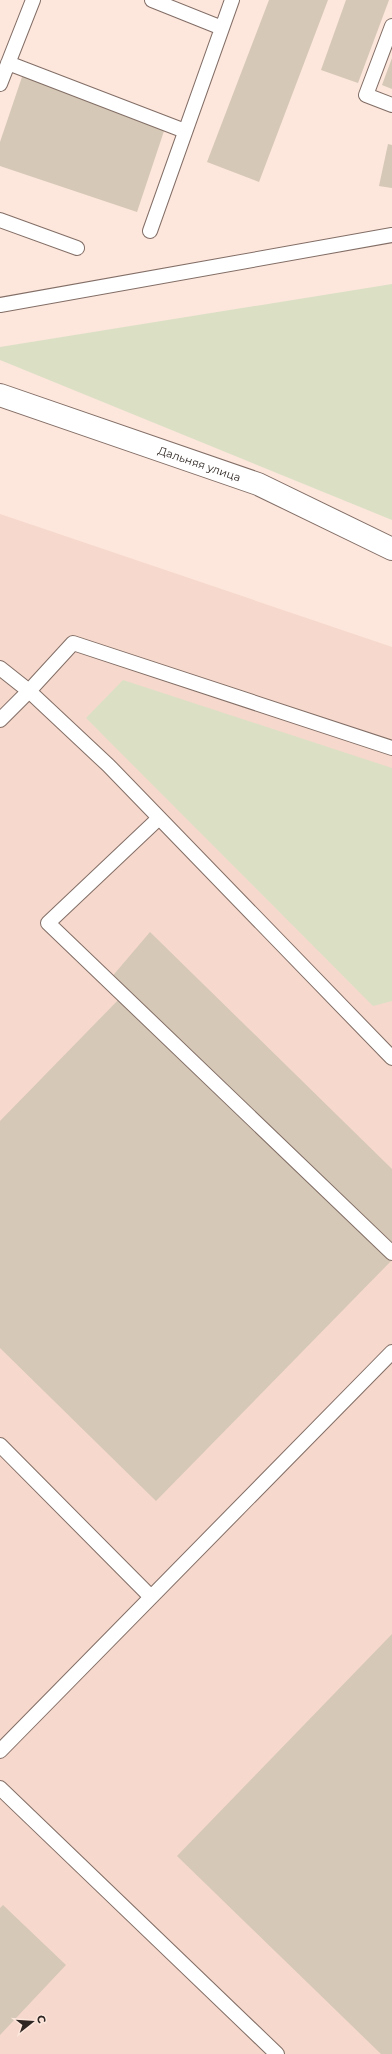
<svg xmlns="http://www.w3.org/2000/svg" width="392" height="2054" font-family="Montserrat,sans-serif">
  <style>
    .built { fill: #f6d8cc }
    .green { fill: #dbe0c5 }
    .building { fill: #d5c8b6 }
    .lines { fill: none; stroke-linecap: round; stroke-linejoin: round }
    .lane-casing { stroke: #826e66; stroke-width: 16 }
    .street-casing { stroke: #826e66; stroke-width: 24 }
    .lane { stroke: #fff; stroke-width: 14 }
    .street { stroke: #fff; stroke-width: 22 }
    .labels { text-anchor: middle; stroke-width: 3; stroke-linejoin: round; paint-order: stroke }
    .street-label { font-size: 11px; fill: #2e2622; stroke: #fde6dc }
  </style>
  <rect width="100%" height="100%" fill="#fde6dc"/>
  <path class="built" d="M0,514L392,647V2054H0Z"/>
  <path class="green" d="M392,284V520L0,360V347Z
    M123,680L392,768V1001L373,1006L86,718Z"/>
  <path class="building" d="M269,0H328L259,182L207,162Z
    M346,0H389L358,83L321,70Z
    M392,58V89L382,85Z
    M23,74L167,122L137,212L0,166V142Z
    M388,144L392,145V188L379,186Z
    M150,932L392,1169V1260L156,1501L0,1348V1121L124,994L110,979Z
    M392,1634V2054H381L177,1856Z
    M3,1905L66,1965L0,2035V1908Z"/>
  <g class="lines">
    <defs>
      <path id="lane" d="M152,0L222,28
        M392,26L366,95L392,105
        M8,63L185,131
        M0,84L33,0
        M0,220L77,248
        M150,231L232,0
        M0,305L392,235
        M0,668L29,691L0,720
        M392,748L73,643L29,691L108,765L392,1058
        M159,818L48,923L392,1253
        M0,1445L151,1597
        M0,1751L392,1352
        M0,1788L277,2054"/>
      <g id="street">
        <path id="s1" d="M0,395L258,484L392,549"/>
      </g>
    </defs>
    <use href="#lane" class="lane-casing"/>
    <use href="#street" class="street-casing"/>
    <use href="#lane" class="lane"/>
    <use href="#street" class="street"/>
  </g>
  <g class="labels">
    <g class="street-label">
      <text dy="4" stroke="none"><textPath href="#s1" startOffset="211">Дальняя улица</textPath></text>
    </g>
  </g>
  <g transform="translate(32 2022) rotate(73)" stroke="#fde6dc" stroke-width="3" paint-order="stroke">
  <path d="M0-3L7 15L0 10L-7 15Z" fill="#2e2622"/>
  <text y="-6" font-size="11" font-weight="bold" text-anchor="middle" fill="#2e2622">С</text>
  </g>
</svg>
